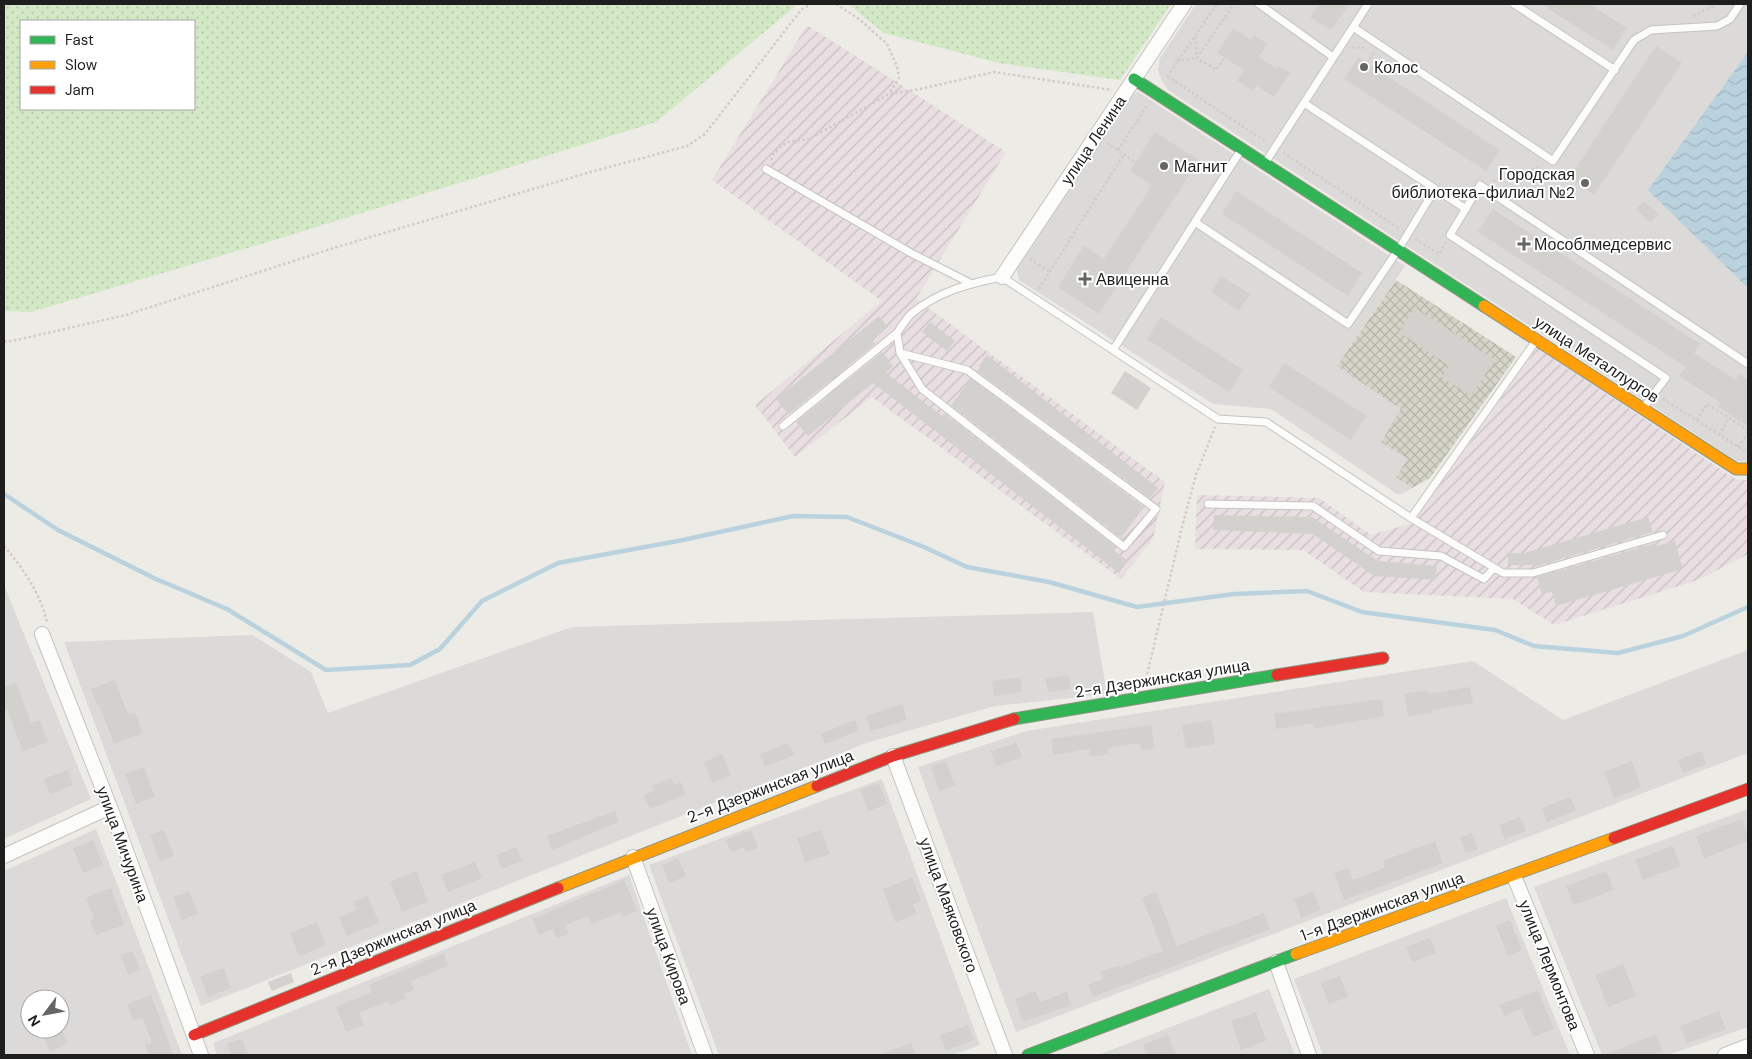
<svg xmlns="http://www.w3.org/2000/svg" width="1752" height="1059" font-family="'DM Sans',sans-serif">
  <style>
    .residential { fill: #dbdad8; fill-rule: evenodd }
    .industrial { fill: url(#industrial-furrows) }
    .construction { fill: url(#construction-cross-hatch) }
    .grass { fill: url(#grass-dots); fill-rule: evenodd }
    .water { fill: url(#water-waves) }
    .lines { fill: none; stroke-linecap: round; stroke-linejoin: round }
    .stream { stroke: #bad2de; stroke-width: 4.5 }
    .building { fill: #d3d1cd }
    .lane-casing { stroke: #c5c4c2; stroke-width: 9 }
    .street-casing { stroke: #c5c4c2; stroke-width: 16 }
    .fast-casing { stroke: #90957f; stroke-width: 13 }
    .slow-casing { stroke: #90957f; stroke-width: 13 }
    .jam-casing { stroke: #90957f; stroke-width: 13 }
    .path { stroke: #d5cac7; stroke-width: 2.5; stroke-dasharray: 2.5 2.5; stroke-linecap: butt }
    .lane { stroke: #fcfcfb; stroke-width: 7 }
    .street { stroke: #fcfcfb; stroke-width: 14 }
    .fast { stroke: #30b455; stroke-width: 11 }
    .slow { stroke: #ff9f0a; stroke-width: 11 }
    .jam { stroke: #e5322d; stroke-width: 11 }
    .poi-dot { fill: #666664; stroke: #fff; stroke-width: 2 }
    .labels { text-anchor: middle; stroke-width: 4; stroke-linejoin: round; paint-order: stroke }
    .poi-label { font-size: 16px; fill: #1e1e1e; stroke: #fff; text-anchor: start }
    .street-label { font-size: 16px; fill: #1e1e1e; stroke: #fff }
  </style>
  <defs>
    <pattern id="industrial-furrows" width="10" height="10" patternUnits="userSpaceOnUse" patternTransform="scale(1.25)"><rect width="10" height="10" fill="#e9dfe3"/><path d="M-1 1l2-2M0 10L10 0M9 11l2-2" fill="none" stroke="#c7bfc2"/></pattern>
    <pattern id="construction-cross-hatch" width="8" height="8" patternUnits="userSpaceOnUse" patternTransform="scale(1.25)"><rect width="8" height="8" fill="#d4d5c8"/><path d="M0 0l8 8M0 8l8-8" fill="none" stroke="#b6b6ab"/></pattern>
    <pattern id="grass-dots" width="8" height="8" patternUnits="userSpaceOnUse" patternTransform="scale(1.25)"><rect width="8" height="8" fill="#d3e9c6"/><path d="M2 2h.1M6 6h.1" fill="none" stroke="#b5c7aa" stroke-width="1.8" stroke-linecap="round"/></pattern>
    <pattern id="water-waves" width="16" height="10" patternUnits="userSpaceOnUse" patternTransform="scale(1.25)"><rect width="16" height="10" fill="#bad2de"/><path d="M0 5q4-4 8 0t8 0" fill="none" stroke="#9fb4be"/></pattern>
  </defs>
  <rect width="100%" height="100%" fill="#ecebe6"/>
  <path class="residential" d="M1196,4H1748V461H1737L1168,90L1161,79L1158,70L1160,58Z
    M1138,92L1405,266L1338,365L1401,409L1408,460L1396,477L1412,488L1402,494H1397L1271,409L1213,404L1019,280L1017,269L1132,95Z
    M4,585L91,799L4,839Z
    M1093,612L1107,694L995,706L866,743L201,1006L64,642L253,635L311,672L328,713L572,627Z
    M1748,650V753L1016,1032L918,767L1026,731L1473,661L1563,720Z
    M882,779L980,1045L952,1055H719L649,865Z
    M1748,809V1027L1668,1055H1602L1534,887Z
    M96,829L182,1055H4V871ZM30,999H60V1029H30Z
    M629,875L692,1055H217L213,1043Z
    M1506,898L1570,1055H1323L1294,979Z
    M1269,989L1295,1055H1098Z"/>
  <path class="industrial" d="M807,25L1006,152L916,299L1165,482L1153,539L1121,579L872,397L795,457L755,405L882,301L712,180Z
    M1537,348L1737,480H1748V554L1698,580L1554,625L1513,599L1364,592L1303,550L1195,549L1197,495L1319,498L1371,535L1413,523Z"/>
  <path class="construction" d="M1396,280L1516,357L1430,478L1412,488L1396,477L1408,459L1381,442L1401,409L1337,366Z"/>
  <path class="grass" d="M4,4H798L656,122L271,241L31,312L4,311ZM21,21H194V109H21Z
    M848,4H1171L1120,80L999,63L884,33Z"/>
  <path class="water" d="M1748,52V288L1648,190Z"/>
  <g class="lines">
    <path class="stream" d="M4,494L58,530L156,579L227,609L326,670L410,665L440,649L482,601L558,563L683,540L793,516L847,517L924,547L967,567L1049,582L1137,607L1234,594L1307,591L1362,612L1495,630L1534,646L1618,653L1683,636L1748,607"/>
  </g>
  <path class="building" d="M1319,4H1349L1331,30L1310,17Z
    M1541,4H1589L1627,28L1613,50Z
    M1233,28L1251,40L1254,35L1267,44L1259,57L1277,69L1278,66L1290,73L1274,97L1256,85L1253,91L1237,80L1244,70L1217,53Z
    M1656,46L1682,63L1594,195L1569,178Z
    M1358,57L1500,150L1486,171L1344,79Z
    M1155,132L1199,160L1099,314L1058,287L1084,246L1104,259L1152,185L1130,171Z
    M1236,191L1362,273L1348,296L1222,214Z
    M1644,201L1658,214L1650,223L1636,209Z
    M1493,209L1700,344L1694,353L1736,380L1739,374L1748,380V426L1718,407L1721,403L1679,376L1686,367L1478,232Z
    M1221,276L1250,294L1239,311L1211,292Z
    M1415,308L1495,360L1471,396L1442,377L1450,366L1399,332Z
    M879,316L888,327L872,340L875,344L789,414L785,410L776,399Z
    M1161,317L1243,370L1229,392L1147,339Z
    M930,322L955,341L947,351L922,332Z
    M882,352L893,366L886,373L942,416L944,413L1115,546L1112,549L1128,561L1119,573L873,383L808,436L796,422Z
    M987,355L1158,488L1150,498L977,371L980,367L979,366Z
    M1284,363L1367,416L1351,440L1269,387Z
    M1125,371L1151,388L1137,410L1111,393Z
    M971,379L1144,507L1121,538L951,405Z
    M1214,515L1312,517L1378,561L1437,566L1435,580L1374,576L1313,534L1213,530Z
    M1648,517L1653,532L1534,567V565H1508V553H1524Z
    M1675,541L1683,569L1556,606L1552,592L1542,594L1537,577L1656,543L1657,546Z
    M1069,675L1071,689L1048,692L1045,679Z
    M1020,677L1022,692L994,696L992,681Z
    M115,680L128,715L135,713L143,733L114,744L99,705L97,706L91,689Z
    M16,682L31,723L40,720L48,742L23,751L7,710L4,711V687Z
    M1470,687L1473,703L1431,710L1432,713L1408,717L1404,694L1428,690L1429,694Z
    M1382,699L1384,716L1314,729L1313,723L1276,729L1274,714Z
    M902,704L907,720L871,731L866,716Z
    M855,720L859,730L825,744L821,734Z
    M1211,720L1215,744L1186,749L1182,725Z
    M1151,725L1155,748L1142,750L1140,743L1108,748L1109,754L1090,757L1089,749L1054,755L1051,739Z
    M788,743L794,755L765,767L760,754Z
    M1017,743L1022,757L996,766L991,751Z
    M1702,751L1706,764L1683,773L1678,760Z
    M722,754L731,775L712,783L704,762Z
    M946,761L955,785L939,791L931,766Z
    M1632,761L1641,787L1614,798L1604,772Z
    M144,767L155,797L136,804L125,774Z
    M68,770L73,785L50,794L44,779Z
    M671,778L674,785L681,782L686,794L650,809L644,795L654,791L652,786Z
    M879,783L887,804L868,811L860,790Z
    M1570,797L1576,811L1547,822L1542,808Z
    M615,811L619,822L552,850L547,836Z
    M1520,817L1526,831L1505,839L1499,825Z
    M1742,819L1748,837V841L1704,858L1696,836Z
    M164,830L174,856L160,862L150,835Z
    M751,830L758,848L746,852L744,847L731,852L726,840Z
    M821,830L830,854L805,863L797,838Z
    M1472,833L1478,849L1466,853L1460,837Z
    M93,840L103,865L83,873L73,848Z
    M1435,841L1443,863L1344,900L1334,873L1348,868L1353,880L1385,868L1383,861Z
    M1673,846L1681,866L1643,880L1635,860Z
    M516,847L522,861L502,869L496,855Z
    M678,858L686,876L669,883L662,865Z
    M475,862L482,878L448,892L441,875Z
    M416,871L428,902L402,912L390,882Z
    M1606,871L1614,890L1573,905L1566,886Z
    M912,878L921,901L913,904L917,914L895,922L883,889Z
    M624,880L637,911L623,917L621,912L591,924L588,916L565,925L569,934L556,938L553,929L539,935L532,919Z
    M111,888L124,925L96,935L90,920L94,919L86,898Z
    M189,891L198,914L182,920L173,897Z
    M1313,891L1321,910L1301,918L1294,899Z
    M1156,892L1177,946L1264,913L1270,929L1093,997L1088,985L1103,979L1100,972L1120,965L1121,967L1163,951L1142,898Z
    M368,896L379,923L347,936L339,917L357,910L353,902Z
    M1510,920L1522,950L1508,956L1496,926Z
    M317,922L326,945L299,956L290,933Z
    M1430,938L1436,953L1412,962L1406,947Z
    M133,951L140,970L128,975L121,955Z
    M444,953L448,966L411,981L414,990L404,994L406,999L390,1005L389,1001L359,1013L364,1025L346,1032L336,1007L372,992L369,985Z
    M1623,964L1636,996L1608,1007L1595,975Z
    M224,968L231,988L208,997L200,977Z
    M291,973L294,982L272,991L268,982Z
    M1340,976L1348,997L1329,1004L1321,983Z
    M1538,990L1554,1029L1533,1037L1521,1009L1504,1016L1499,1005Z
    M1036,991L1040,1002L1067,992L1071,1005L1023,1022L1015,999Z
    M151,995L164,1029L173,1055H149L145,1045L152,1043L142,1017L133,1020L127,1004Z
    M1719,1011L1726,1029L1687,1043L1680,1026Z
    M1256,1012L1266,1041L1241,1050L1231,1021Z
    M968,1025L974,1040L946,1050L940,1035Z
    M62,1030L68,1043L50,1052L44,1039Z
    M1656,1034L1663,1052L1654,1055H1604Z
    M1168,1035L1175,1055H1147L1143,1045Z
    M242,1039L248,1055H231L227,1044Z
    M911,1043L916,1055H881V1054Z"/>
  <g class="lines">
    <defs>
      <path id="lane" d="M1259,4L1333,57
        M1514,4L1615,70
        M1353,27L1553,161L1634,40L1651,30L1717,26L1730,19L1740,4
        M1304,103L1466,209
        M1265,163L1368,4
        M766,169L911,253L970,283
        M1195,222L1348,324L1398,250L1435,189
        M1113,350L1241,150
        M900,353L967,370L1156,509L1124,547L922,389L900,353L897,333C901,327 906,319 911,314C937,292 970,283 1002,277L1218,419L1266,422L1411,518L1535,342
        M1644,407L1666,378L1450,235L1480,185L1748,364
        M783,426L897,333
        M1208,504L1313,506L1379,551L1441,556L1484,579L1494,568
        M1411,518L1503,573H1533L1663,535"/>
      <path id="street" d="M1002,277L1184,4
        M42,634L110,807L201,1055
        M893,756L1005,1055
        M4,856L110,807
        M633,857L705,1055
        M1514,876L1587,1055
        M1276,962L1309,1055
        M1725,1055L1748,1046"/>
      <path id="fast" d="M1134,79L1484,306
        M1014,719L1277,675
        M1028,1055L1296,954"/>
      <path id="slow" d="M1484,306L1736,469H1748
        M558,888L817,786
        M1296,954L1614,838"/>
      <path id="jam" d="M1277,675L1383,658
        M817,786L893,756L1014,719
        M1614,838L1748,789
        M194,1035L558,888"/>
    </defs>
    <use href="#lane" class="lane-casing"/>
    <use href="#street" class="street-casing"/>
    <use href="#fast" class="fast-casing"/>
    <use href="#slow" class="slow-casing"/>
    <use href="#jam" class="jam-casing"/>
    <path class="path" d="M836,4L859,19L887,44L897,66L899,78L889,94
      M1693,16L1714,6L1715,4
      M1195,37L1197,58L1216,70L1225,58
      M1352,47L1364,48
      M1177,61L1197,58L1234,4
      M1367,63L1374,52
      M1167,76L1266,142
      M1167,77L1217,4
      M1107,143L1135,162
      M1118,150L1147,106
      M1283,153L1400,229
      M771,160L774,153L787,142L809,139L889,94L920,89L994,72L1112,90
      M1493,181L1541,166
      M1415,239L1439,254L1446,243
      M1030,259L1050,272
      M1039,289L1124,154
      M4,341H12L126,315L337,247L587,173L687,146L705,134L801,10L811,4
      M1663,399L1745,451
      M1697,420L1707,404L1748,430
      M1719,435L1729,418
      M1738,447L1748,433
      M4,546C23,568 40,593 47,622
      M1146,679L1182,527L1196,475L1215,427"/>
    <use href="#lane" class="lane"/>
    <use href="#street" class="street"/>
    <use href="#fast" class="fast"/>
    <use href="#slow" class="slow"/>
    <use href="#jam" class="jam"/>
  </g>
  <g class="poi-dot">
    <circle cx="1364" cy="67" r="5"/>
    <circle cx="1164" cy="166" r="5"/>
    <circle cx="1585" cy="183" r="5"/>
    <path d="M1521.5 236.5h5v5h5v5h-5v5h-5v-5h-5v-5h5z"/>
    <path d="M1082.5 271.5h5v5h5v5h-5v5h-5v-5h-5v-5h5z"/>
  </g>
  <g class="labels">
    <g class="poi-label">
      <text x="1374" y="73">Колос</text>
      <text x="1174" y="172">Магнит</text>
      <text x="1575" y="180" text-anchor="end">Городская<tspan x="1575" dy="18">библиотека-филиал №2</tspan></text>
      <text x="1534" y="250">Мособлмедсервис</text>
      <text x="1096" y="285">Авиценна</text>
    </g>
    <g class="street-label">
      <text transform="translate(1093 140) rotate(-56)" y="6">улица Ленина</text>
      <text transform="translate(1597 359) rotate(33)" y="6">улица Металлургов</text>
      <text transform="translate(1162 678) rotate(-9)" y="6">2-я Дзержинская улица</text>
      <text transform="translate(770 786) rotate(-21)" y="6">2-я Дзержинская улица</text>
      <text transform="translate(123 844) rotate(70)" y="6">улица Мичурина</text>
      <text transform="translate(949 905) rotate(70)" y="6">улица Маяковского</text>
      <text transform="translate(1382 906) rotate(-20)" y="6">1-я Дзержинская улица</text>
      <text transform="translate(393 937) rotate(-22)" y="6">2-я Дзержинская улица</text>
      <text transform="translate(669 956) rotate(70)" y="6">улица Кирова</text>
      <text transform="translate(1550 965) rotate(68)" y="6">улица Лермонтова</text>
    </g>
  </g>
  <rect width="1752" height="1059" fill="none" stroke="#1e1e1e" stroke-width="10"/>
  <rect x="20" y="20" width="175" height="90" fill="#ffffff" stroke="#a5a5a5"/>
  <rect x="30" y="36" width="25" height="8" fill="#30b455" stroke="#a5a5a5"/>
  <text x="65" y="45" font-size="15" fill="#1e1e1e">Fast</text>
  <rect x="30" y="61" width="25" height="8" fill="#ff9f0a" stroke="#a5a5a5"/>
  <text x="65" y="70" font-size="15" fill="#1e1e1e">Slow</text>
  <rect x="30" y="86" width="25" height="8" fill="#e5322d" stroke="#a5a5a5"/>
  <text x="65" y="95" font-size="15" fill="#1e1e1e">Jam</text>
  <g transform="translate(45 1014) rotate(238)"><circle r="24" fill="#ffffff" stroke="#a5a5a5"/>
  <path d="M0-4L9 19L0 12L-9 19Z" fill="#666664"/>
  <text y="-8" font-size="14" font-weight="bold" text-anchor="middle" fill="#1e1e1e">N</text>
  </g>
</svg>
